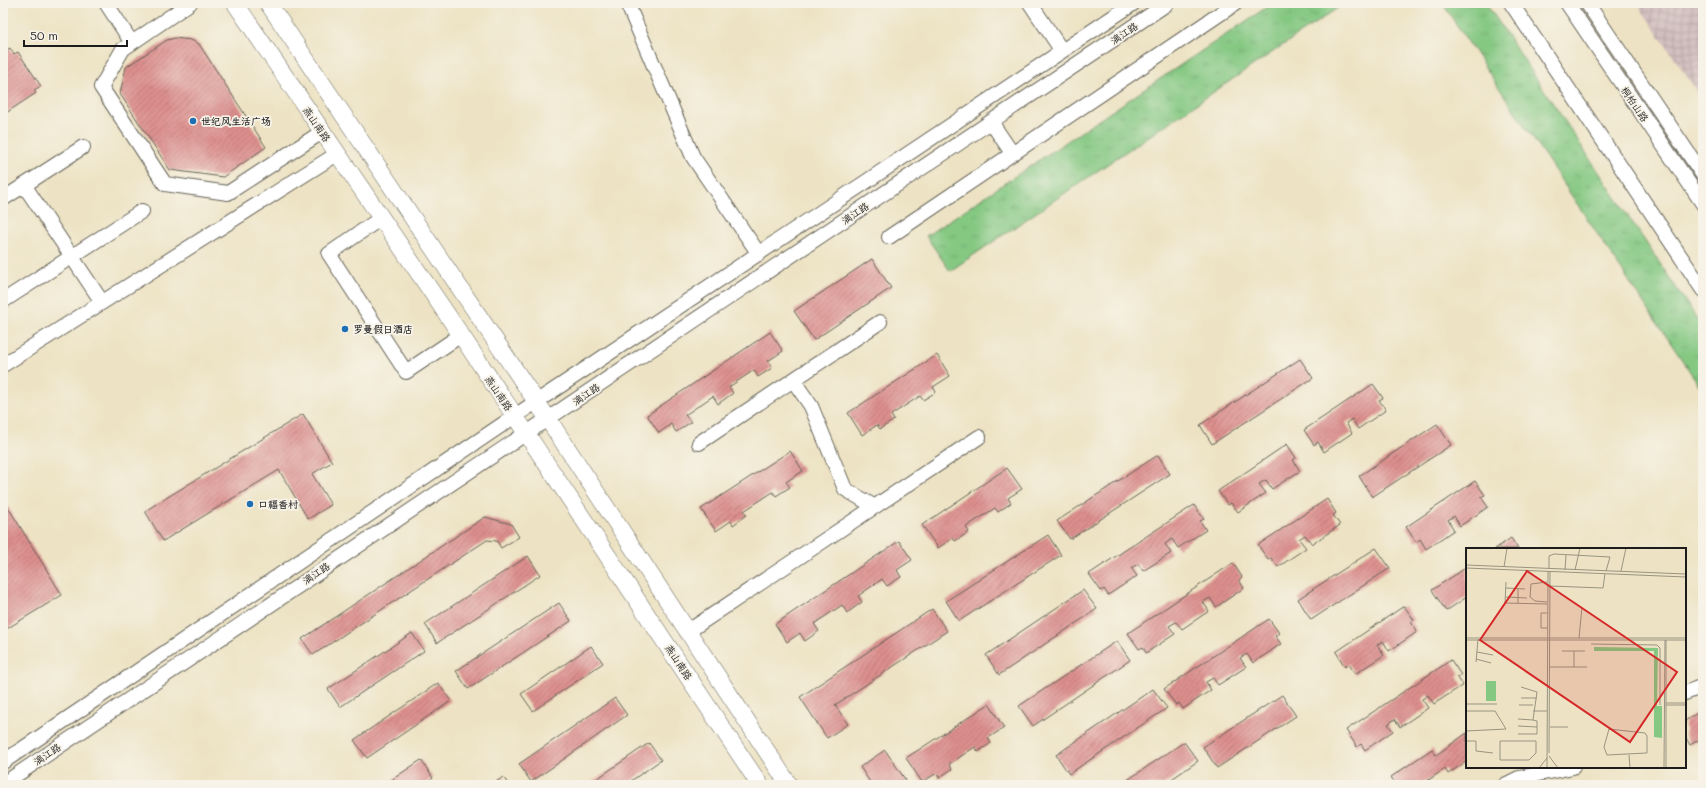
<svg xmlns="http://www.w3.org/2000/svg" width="1706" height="788" font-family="Mali,'LXGW WenKai TC',sans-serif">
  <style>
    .industrial { fill: url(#industrial-grid) }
    .grass { fill: url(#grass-tufts); stroke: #50724f }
    .building { fill: url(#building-hatch) }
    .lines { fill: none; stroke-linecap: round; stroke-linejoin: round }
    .minor-casing { stroke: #656257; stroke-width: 16 }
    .major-casing { stroke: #656257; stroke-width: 18 }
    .minor { stroke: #fff; stroke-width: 14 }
    .major { stroke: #fff; stroke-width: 17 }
    .poi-dot { fill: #1f6fb2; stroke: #f7f3e8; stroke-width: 1.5 }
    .labels { text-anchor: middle; stroke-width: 3.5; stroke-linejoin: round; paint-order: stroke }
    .street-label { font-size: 10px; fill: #1c1c1c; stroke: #f7f3e8 }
    .poi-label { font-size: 10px; font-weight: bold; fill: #1c1c1c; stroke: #f7f3e8; text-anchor: start }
    .inset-road { fill: none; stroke: #999381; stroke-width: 1 }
    .view { fill: #d62828; fill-opacity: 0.15; stroke: #d62828; stroke-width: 2 }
    .inset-edge { fill: none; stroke: #1c1c1c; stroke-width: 2 }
  </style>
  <defs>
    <pattern id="industrial-grid" width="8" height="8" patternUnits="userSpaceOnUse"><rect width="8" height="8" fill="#d2bfbf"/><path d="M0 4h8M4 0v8" fill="none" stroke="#b4a4a4"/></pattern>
    <pattern id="grass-tufts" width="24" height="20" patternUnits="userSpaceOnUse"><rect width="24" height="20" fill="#84c882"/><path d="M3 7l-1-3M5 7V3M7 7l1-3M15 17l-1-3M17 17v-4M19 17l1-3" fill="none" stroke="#71ab70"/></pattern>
    <pattern id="building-hatch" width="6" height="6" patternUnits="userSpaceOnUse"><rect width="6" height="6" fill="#dd908e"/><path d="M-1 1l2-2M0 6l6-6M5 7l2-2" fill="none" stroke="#b27573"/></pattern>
  </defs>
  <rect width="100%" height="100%" fill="#f7f3e8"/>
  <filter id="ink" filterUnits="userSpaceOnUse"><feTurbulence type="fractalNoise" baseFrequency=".025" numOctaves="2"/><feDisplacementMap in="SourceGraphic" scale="8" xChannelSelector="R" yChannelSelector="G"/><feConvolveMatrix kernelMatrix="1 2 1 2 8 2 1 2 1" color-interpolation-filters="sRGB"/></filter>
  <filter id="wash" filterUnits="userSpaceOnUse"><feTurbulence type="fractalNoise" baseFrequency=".012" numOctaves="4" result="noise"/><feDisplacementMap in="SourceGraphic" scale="16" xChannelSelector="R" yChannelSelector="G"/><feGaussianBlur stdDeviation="0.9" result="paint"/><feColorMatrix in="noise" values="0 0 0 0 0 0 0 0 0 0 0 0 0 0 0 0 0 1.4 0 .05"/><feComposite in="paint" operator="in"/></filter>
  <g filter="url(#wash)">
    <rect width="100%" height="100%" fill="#ede3c4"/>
    <path class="industrial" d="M1637,3H1703V100Z"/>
    <path class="grass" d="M1273,3H1345L950,271L926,236Z
      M1442,3H1486L1703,328V391Z"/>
    <g id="blocks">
      <path class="building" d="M175,38L191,40L199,44L266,147L223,177L170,170L120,94L126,67L167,40Z
        M10,48L14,54L18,52L41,86L34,90L36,93L3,115V52Z
        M872,259L891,288L814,340L794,311Z
        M770,332L783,351L768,361L772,368L758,377L754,370L729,387L733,393L718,404L713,396L685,415L691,422L676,432L671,424L659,433L647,415Z
        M937,355L950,376L933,387L936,392L923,400L920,396L891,415L894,420L880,429L877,425L862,435L848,413Z
        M1300,359L1313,378L1212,444L1200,425Z
        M1373,384L1383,398L1379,400L1386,410L1358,429L1352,419L1346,423L1352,433L1324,452L1318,442L1314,445L1304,430Z
        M303,414L332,462L312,474L331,505L308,519L279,470L163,541L145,511Z
        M1437,424L1451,445L1372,497L1359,476Z
        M1287,444L1296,458L1293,460L1300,471L1272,489L1266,480L1259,484L1266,493L1238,512L1231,503L1228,505L1218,491Z
        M790,451L803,471L786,482L790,487L776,496L773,492L744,511L747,515L733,525L731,521L716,531L701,509Z
        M1158,455L1170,474L1070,539L1057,521Z
        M1007,468L1022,489L1008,498L1011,503L998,512L995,508L966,527L969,532L955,541L953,538L938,548L922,525Z
        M1475,481L1485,495L1481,497L1488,507L1460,526L1454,516L1448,520L1454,530L1426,549L1420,539L1416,542L1406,527Z
        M3,499L62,595L3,631Z
        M1327,499L1336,513L1333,515L1340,525L1312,544L1305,535L1299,539L1306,548L1278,567L1271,558L1268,560L1258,545Z
        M1194,505L1204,519L1200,521L1206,530L1178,548L1172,539L1165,544L1171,553L1143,571L1138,564L1131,568L1137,576L1108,595L1104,589L1101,591L1089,574Z
        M485,517L511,524L519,537L501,548L497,541L487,540L313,655L302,639Z
        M1048,535L1061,555L959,621L946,601Z
        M1511,538L1518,549H1495Z
        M899,541L912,560L897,570L901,577L887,586L882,579L858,596L862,602L847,613L842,605L814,624L819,631L805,641L800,633L787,642L775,624Z
        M1376,548L1390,568L1311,620L1298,599Z
        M528,556L540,575L437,643L425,624Z
        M1233,563L1242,577L1239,580L1244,588L1216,607L1210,598L1203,602L1209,611L1182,629L1176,622L1169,626L1175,634L1146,653L1143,647L1139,649L1128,633Z
        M1467,567V597L1446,611L1432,590Z
        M1083,590L1097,609L999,675L986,655Z
        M559,603L571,621L468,689L456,671Z
        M1404,606L1414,620L1411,622L1417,632L1389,651L1383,641L1377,645L1384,655L1355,674L1349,664L1345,667L1336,652Z
        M932,609L947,631L835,705L848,724L827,738L800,697Z
        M1269,619L1279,633L1275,636L1281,644L1253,663L1247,654L1240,658L1246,667L1218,685L1213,678L1206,682L1211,690L1183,709L1179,703L1176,705L1164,689Z
        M412,633L424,651L340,707L328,689Z
        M1117,641L1130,660L1033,726L1019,706Z
        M591,646L603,663L533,711L521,694Z
        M1451,660L1461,675L1457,677L1463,685L1434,704L1428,695L1422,699L1428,708L1400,727L1395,719L1388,724L1393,731L1365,750L1361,744L1357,747L1346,730Z
        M438,683L451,701L367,758L354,740Z
        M1153,689L1167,708L1069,774L1056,755Z
        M1282,695L1296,716L1217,768L1203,747Z
        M615,698L627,715L531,782L519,764Z
        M989,704L1004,728L988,738L991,743L978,752L975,747L949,764L952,769L939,778L937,773L922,782L906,758Z
        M1703,709V737L1690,745L1685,736V721Z
        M1467,733V761L1448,774L1445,769L1421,785H1396L1391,777L1432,749L1436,755Z
        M1184,742L1198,761L1163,785H1120Z
        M649,743L661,760L625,785H588Z
        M885,750L909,785H872L860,767Z
        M421,760L433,778L423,785H384Z
        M503,777L509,785H492Z"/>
    </g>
  </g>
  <g filter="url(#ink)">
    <use href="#blocks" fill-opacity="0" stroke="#656257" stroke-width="1"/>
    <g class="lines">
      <defs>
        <path id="minor" d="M106,3L132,43
          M190,3L123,49L101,87L165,184L228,193L322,132
          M627,3L693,157L759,254
          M1030,3L1062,51
          M1511,3L1703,290
          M1567,3L1703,204
          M1587,3L1703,175
          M991,122L1012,153
          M24,185L102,302
          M3,199L83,147
          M381,218L329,254L406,372L461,335
          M889,237L1236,3
          M3,301L142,211
          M3,365L337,154
          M793,380L811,406L845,489L875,507
          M699,443L880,322
          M687,632L979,437
          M1685,693L1703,686
          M3,762L515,416L1134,3
          M3,784L1168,3
          M1505,785L1519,778L1573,767"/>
        <path id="major" d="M235,3L461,335L760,785
          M268,3L548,419L789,785"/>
      </defs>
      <use href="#minor" class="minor-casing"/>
      <use href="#major" class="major-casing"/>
      <use href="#minor" class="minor"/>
      <use href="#major" class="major"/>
    </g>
  </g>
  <g class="poi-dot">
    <circle cx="193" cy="121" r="4"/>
    <circle cx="345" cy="329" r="4"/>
    <circle cx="250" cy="504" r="4"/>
  </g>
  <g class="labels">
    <g class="street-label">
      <text transform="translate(1124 33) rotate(-34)" y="4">漓江路</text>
      <text transform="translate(1635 104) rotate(56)" y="4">桐柏山路</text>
      <text transform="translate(317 124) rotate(56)" y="4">燕山南路</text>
      <text transform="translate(855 213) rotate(-34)" y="4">漓江路</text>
      <text transform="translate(499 393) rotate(56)" y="4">燕山南路</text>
      <text transform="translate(586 394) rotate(-34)" y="4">漓江路</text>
      <text transform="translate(316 573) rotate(-34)" y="4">漓江路</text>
      <text transform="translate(679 662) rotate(57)" y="4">燕山南路</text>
      <text transform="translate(47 754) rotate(-34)" y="4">漓江路</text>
    </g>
    <g class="poi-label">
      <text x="201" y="125">世纪风生活广场</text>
      <text x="353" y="333">罗曼假日酒店</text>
      <text x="258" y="508">口福香村</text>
    </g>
  </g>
  <g transform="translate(1466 548)">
    <rect width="220" height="220" fill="#ede3c4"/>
    <path d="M128,99L192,100L191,158H196V190L188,189V103H128Z" fill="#84c882"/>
    <path d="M20,133H30V153H20Z" fill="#84c882"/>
    <path class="inset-road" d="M0,17L220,26M38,19L41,0M0,20L220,29M83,20V8L88,6L144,9L140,23M99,22L100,7M109,22L114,0M155,23L160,0M40,34L39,55L81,56M81,34L65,36L64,49L69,53L81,54M84,38L137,40L139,26M40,40L59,41M40,49L61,50M52,55V41M81,65H75V80H81M0,90H220M113,90L116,59M0,92H220M125,96L191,97L194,100V157M96,103H119M11,104L27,107M10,111L25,115M10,114L12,91M84,119H121M108,119V103M55,150H71M200,155H220M0,156H31M53,157H67M200,157H220M0,163H29L40,181L0,183M67,163H81M52,171L67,172M52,178L71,179M84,179H102M143,181L179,185L181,188V205L141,207L138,199ZM52,186H71V173L67,172L71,144L55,139M0,193H10V203L27,205M34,193H70V205L63,212H34ZM83,205L84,23M163,207L164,220M83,208L92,220M73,220L81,210M81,220L82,23M198,220L199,92M200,220V92"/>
    <path class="view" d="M61,23L211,124L164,194L14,92Z"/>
    <rect width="220" height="220" class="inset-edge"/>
  </g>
  <rect width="1706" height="788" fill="none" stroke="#f7f3e8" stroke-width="16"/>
  <path d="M24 40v6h103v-6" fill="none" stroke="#1c1c1c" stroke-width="2"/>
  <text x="30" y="40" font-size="12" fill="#1c1c1c" stroke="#f7f3e8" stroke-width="3" paint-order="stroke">50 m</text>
</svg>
